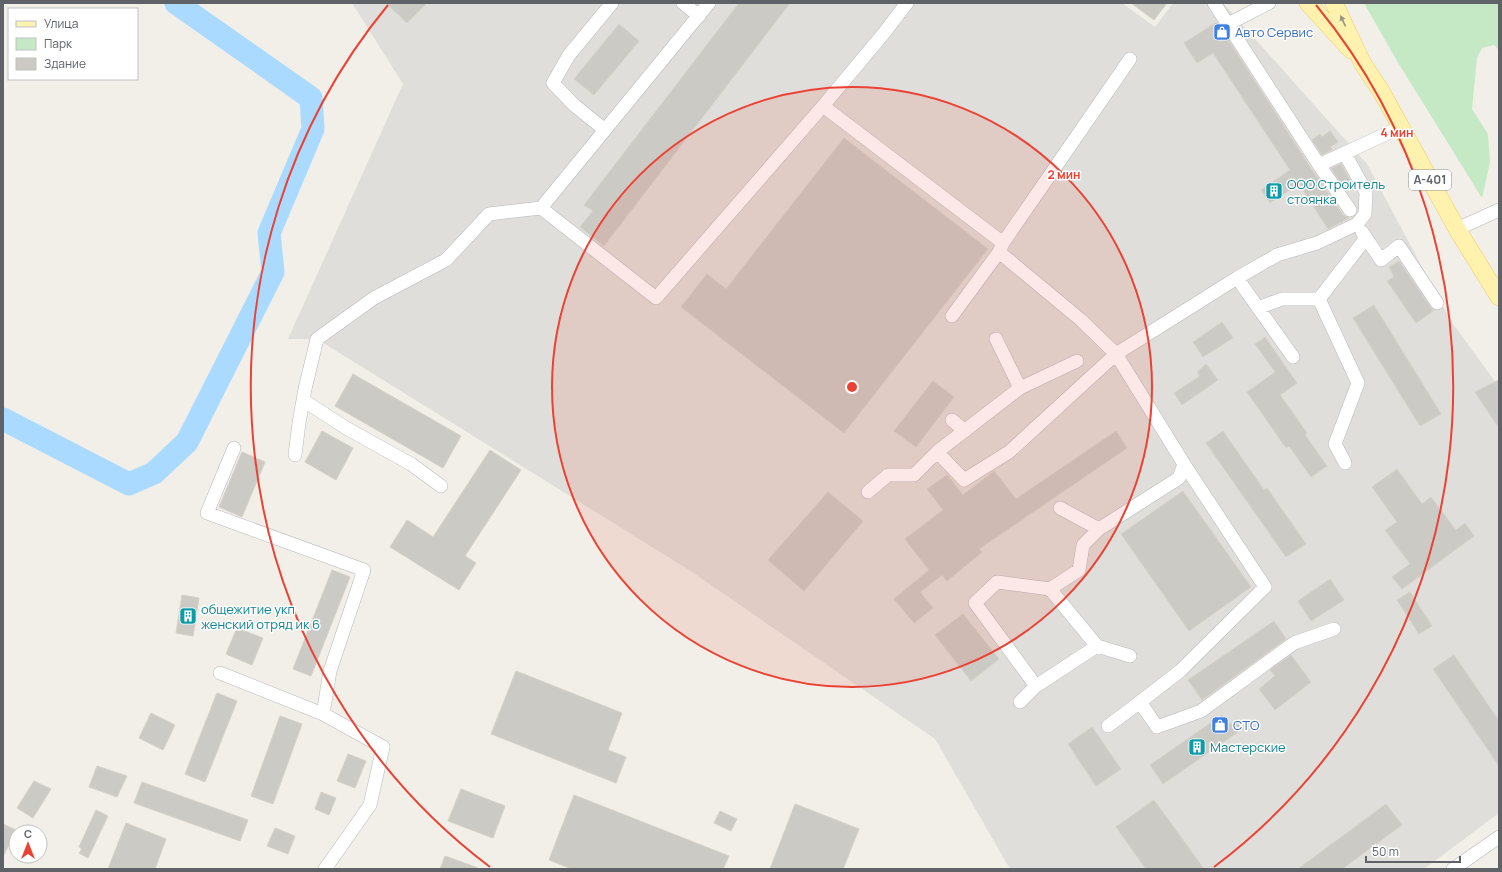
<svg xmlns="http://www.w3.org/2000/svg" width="1502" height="872" font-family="Manrope,sans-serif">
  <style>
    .industrial { fill: #e0deda }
    .green { fill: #c5e8c5 }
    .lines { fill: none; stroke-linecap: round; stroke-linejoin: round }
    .river { stroke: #aadaff; stroke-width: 23 }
    .building { fill: #cccac5; stroke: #d6d1c6 }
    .minor-casing { stroke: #b5b8bc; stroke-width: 14 }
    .major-casing { stroke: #f2c960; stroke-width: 18 }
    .minor { stroke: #fff; stroke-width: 13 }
    .major { stroke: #fff2af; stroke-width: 17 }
    .oneway { fill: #979581 }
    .ring { fill: none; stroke: #ea4335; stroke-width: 2 }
    .labels { text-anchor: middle; stroke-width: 3; stroke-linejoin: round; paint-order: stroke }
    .shield { fill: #fff; stroke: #8f9295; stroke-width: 1 }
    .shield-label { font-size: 12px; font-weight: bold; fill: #5f6368 }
    .shop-label { font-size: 13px; fill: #366cbe; stroke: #fff; text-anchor: start }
    .culture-label { font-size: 13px; fill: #0d838f; stroke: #fff; text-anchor: start }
    .centre { fill: #ea4335; stroke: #fff; stroke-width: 2 }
    .ring-label { font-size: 12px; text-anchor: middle; font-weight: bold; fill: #ea4335; stroke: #fff; stroke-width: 3; stroke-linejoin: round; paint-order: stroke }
  </style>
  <rect width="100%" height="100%" fill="#f1efe8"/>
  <path class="industrial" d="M352,3H1122L1155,27L1173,3H1223L1367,164L1451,321L1499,387V813L1424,869H1010L935,739L689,570L317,339H288L403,84Z"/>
  <path class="green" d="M1364,3H1499V50L1494,45L1482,48L1477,58L1472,109L1488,134L1490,162L1482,198L1397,61Z"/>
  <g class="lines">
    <path class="river" d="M3,419L129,484L154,473L187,442L273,272L269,233L313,129L311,98L176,3"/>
  </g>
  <path class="building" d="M386,3H427L407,23Z
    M739,3H790L604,246L580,227L593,211L584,205Z
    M1131,3H1167L1154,20Z
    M1217,22L1312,170L1343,215L1349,218L1328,229L1299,184L1270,203L1261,190L1290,170L1213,53L1197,63L1184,43Z
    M619,24L639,41L594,95L574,79Z
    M1330,131L1338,142L1330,147L1332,150L1322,155L1312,140L1320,134L1322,137Z
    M844,138L988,249L844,433L681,307L707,274L726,289Z
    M1341,164L1350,180L1343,186L1331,168Z
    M1399,261L1433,311L1416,323L1387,281L1394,277L1389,267Z
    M1374,305L1441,414L1420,426L1353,318Z
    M1222,322L1233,338L1203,357L1193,342Z
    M1265,337L1297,383L1280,395L1307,433L1305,435L1327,466L1311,477L1289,446L1286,448L1247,392L1275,372L1255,344Z
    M1206,364L1218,380L1182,405L1174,393L1200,376L1197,372Z
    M353,374L461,436L443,468L335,406Z
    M1499,380V428L1475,392Z
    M933,381L954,397L916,447L894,431Z
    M322,431L353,448L336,480L305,462Z
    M1116,431L1127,448L979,549L982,552L947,581L942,575L920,592L933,608L914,623L894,599L929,570L905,539L943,510L927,489L947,475L963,495L994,471L1016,499Z
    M1223,431L1264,490L1267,488L1306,544L1286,557L1206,443Z
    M490,450L521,470L465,556L476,563L459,590L390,547L407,520L433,537Z
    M242,452L265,462L242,517L219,507Z
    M1397,469L1422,504L1431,497L1456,530L1465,523L1474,536L1402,589L1392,577L1410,564L1385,530L1397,522L1372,487Z
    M1183,491L1251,587L1189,631L1121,534Z
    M828,492L863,521L804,591L768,560Z
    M332,570L350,577L311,676L293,669Z
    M1330,579L1344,600L1311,621L1298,601Z
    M1410,592L1432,626L1419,634L1397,600Z
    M182,595L199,598L193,636L176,633Z
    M963,614L999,659L971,681L935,635Z
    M1274,621L1286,639L1202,700L1188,680Z
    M237,628L263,638L252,665L226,654Z
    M1291,655L1311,682L1275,710L1259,689L1275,676L1270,670Z
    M1454,655L1499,721V766L1433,669Z
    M516,671L622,713L608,750L626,757L616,783L491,734Z
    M217,693L237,701L205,782L185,774Z
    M151,713L175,725L163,750L139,738Z
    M1222,715L1229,725L1237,719L1244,728L1163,784L1150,765Z
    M280,716L302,724L273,804L251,796Z
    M1092,727L1121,769L1096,786L1068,744Z
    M348,754L366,761L355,788L337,781Z
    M97,766L127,776L117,797L89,787Z
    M34,781L51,789L33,818L17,808Z
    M142,782L248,820L240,841L134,803Z
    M461,789L505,806L493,838L448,821Z
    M321,792L336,798L329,815L315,809Z
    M574,795L729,856L723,869H572L549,860Z
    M1154,800L1204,869H1146L1116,827Z
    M795,804L859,829L843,869H770Z
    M1386,804L1402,825L1342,869H1298Z
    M96,810L108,816L88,858L79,853L82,849L79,847Z
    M720,811L737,819L731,831L714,823Z
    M126,823L166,839L155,869H108Z
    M3,824L16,830L3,857Z
    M275,828L295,836L288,854L267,846Z
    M445,856L478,868V869H440Z"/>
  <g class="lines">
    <defs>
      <path id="minor" d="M683,3L699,16
        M1214,3L1319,165L1350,210
        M1228,24L1269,3
        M823,106L1003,243
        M605,130L574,105L553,83L569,55L612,3
        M1319,165L1401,127
        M541,208L656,298L823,106L884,33L907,3
        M1457,229L1499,210
        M1362,232L1381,260L1399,246L1437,303
        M999,252L1003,243L1130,59
        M1237,278L1293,357
        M1319,299L1358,383L1335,444L1345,463
        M1258,308L1282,299H1319L1366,238
        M952,316L999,252L1081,320L1116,354L1009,452L964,480L937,452L1020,388L1077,361
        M996,339L1020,388
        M303,400L346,428L411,464L441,486
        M952,420L965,431
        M234,448L207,513L364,570L330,671L323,714
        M295,455L299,423L305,389L317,339L374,298L446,260L489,214L541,208L709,3
        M1184,464L1265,587L1180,671L1140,702L1157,727L1201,711L1294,643L1334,629
        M868,492L888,475H914L937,452
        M1060,508L1099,529L1179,478L1184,464L1116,354L1237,278L1277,255L1317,243L1357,224L1365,214L1366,192L1345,154
        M1050,589L1097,646
        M220,673L323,714L383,747L370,805L325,869
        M1036,686L975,603L997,582L1050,589L1079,570L1083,545L1099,529
        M1020,702L1036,686L1097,646L1130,656
        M1108,726L1140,702
        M1453,869L1499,837"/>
      <path id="major" d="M1308,3L1351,50
        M1334,3L1363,64L1381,91L1457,229L1499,297"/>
    </defs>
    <use href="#minor" class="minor-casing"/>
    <use href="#major" class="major-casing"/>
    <use href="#minor" class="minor"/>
    <use href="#major" class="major"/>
  </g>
  <defs><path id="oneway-solid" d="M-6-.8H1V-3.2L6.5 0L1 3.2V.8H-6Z"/></defs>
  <use class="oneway" href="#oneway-solid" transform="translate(1343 21) rotate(-115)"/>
  <circle cx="852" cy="387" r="300" fill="#ea4335" fill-opacity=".12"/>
  <g class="ring">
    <circle cx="852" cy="387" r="300"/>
    <path d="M490 867A601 601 0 0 1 388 5M1316 5A601 601 0 0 1 1214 867"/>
  </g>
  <defs>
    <symbol id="shop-square" viewBox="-11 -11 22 22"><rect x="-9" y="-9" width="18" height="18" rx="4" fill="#3f7fe0" stroke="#fff"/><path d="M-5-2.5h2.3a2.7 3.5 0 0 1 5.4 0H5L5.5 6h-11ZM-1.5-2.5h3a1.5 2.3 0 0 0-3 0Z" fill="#fff"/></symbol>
    <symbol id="building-square" viewBox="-11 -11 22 22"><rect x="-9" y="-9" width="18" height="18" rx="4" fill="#0f9aa8" stroke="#fff"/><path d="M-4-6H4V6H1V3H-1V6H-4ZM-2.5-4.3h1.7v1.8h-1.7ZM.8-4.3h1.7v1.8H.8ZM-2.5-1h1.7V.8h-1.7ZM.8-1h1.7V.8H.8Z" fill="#fff"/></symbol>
  </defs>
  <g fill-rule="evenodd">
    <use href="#shop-square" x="1212" y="22" width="20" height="20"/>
    <use href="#building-square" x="1264" y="181" width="20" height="20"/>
    <use href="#building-square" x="178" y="606" width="20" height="20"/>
    <use href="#shop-square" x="1210" y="715" width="20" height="20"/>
    <use href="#building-square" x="1187" y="737" width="20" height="20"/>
  </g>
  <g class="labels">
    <rect class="shield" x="1409" y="170" width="42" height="20" rx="3"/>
    <g class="shield-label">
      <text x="1430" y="184">А-401</text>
    </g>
    <g class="shop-label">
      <text x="1235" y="37">Авто Сервис</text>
      <text x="1233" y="730">СТО</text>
    </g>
    <g class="culture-label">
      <text x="1287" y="189">ООО Строитель<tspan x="1287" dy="15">стоянка</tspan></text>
      <text x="201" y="614">общежитие укп<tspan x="201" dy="15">женский отряд ик 6</tspan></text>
      <text x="1210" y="752">Мастерские</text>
    </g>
  </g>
  <circle cx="852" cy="387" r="6" class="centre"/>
  <g class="ring-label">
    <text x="1397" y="137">4 мин</text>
    <text x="1064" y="179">2 мин</text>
  </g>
  <rect width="1502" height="872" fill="none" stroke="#5f6368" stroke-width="8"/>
  <rect x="8" y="8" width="130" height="72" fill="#ffffff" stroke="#bfc1c3"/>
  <rect x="16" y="21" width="20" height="6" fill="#fff2af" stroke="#bfc1c3"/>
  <text x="44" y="28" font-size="12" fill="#5f6368">Улица</text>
  <rect x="16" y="38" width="20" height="12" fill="#c5e8c5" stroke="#bfc1c3"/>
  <text x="44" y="48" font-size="12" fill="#5f6368">Парк</text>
  <rect x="16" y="58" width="20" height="12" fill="#cccac5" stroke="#bfc1c3"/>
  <text x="44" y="68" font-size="12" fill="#5f6368">Здание</text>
  <g transform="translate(28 844)"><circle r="19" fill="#ffffff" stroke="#bfc1c3"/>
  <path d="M0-3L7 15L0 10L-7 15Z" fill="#ea4335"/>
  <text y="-6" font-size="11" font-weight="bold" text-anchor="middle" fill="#5f6368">С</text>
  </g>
  <path d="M1366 856v6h94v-6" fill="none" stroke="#5f6368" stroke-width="2"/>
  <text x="1372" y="856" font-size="12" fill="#5f6368" stroke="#ffffff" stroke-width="3" paint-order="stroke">50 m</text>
</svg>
